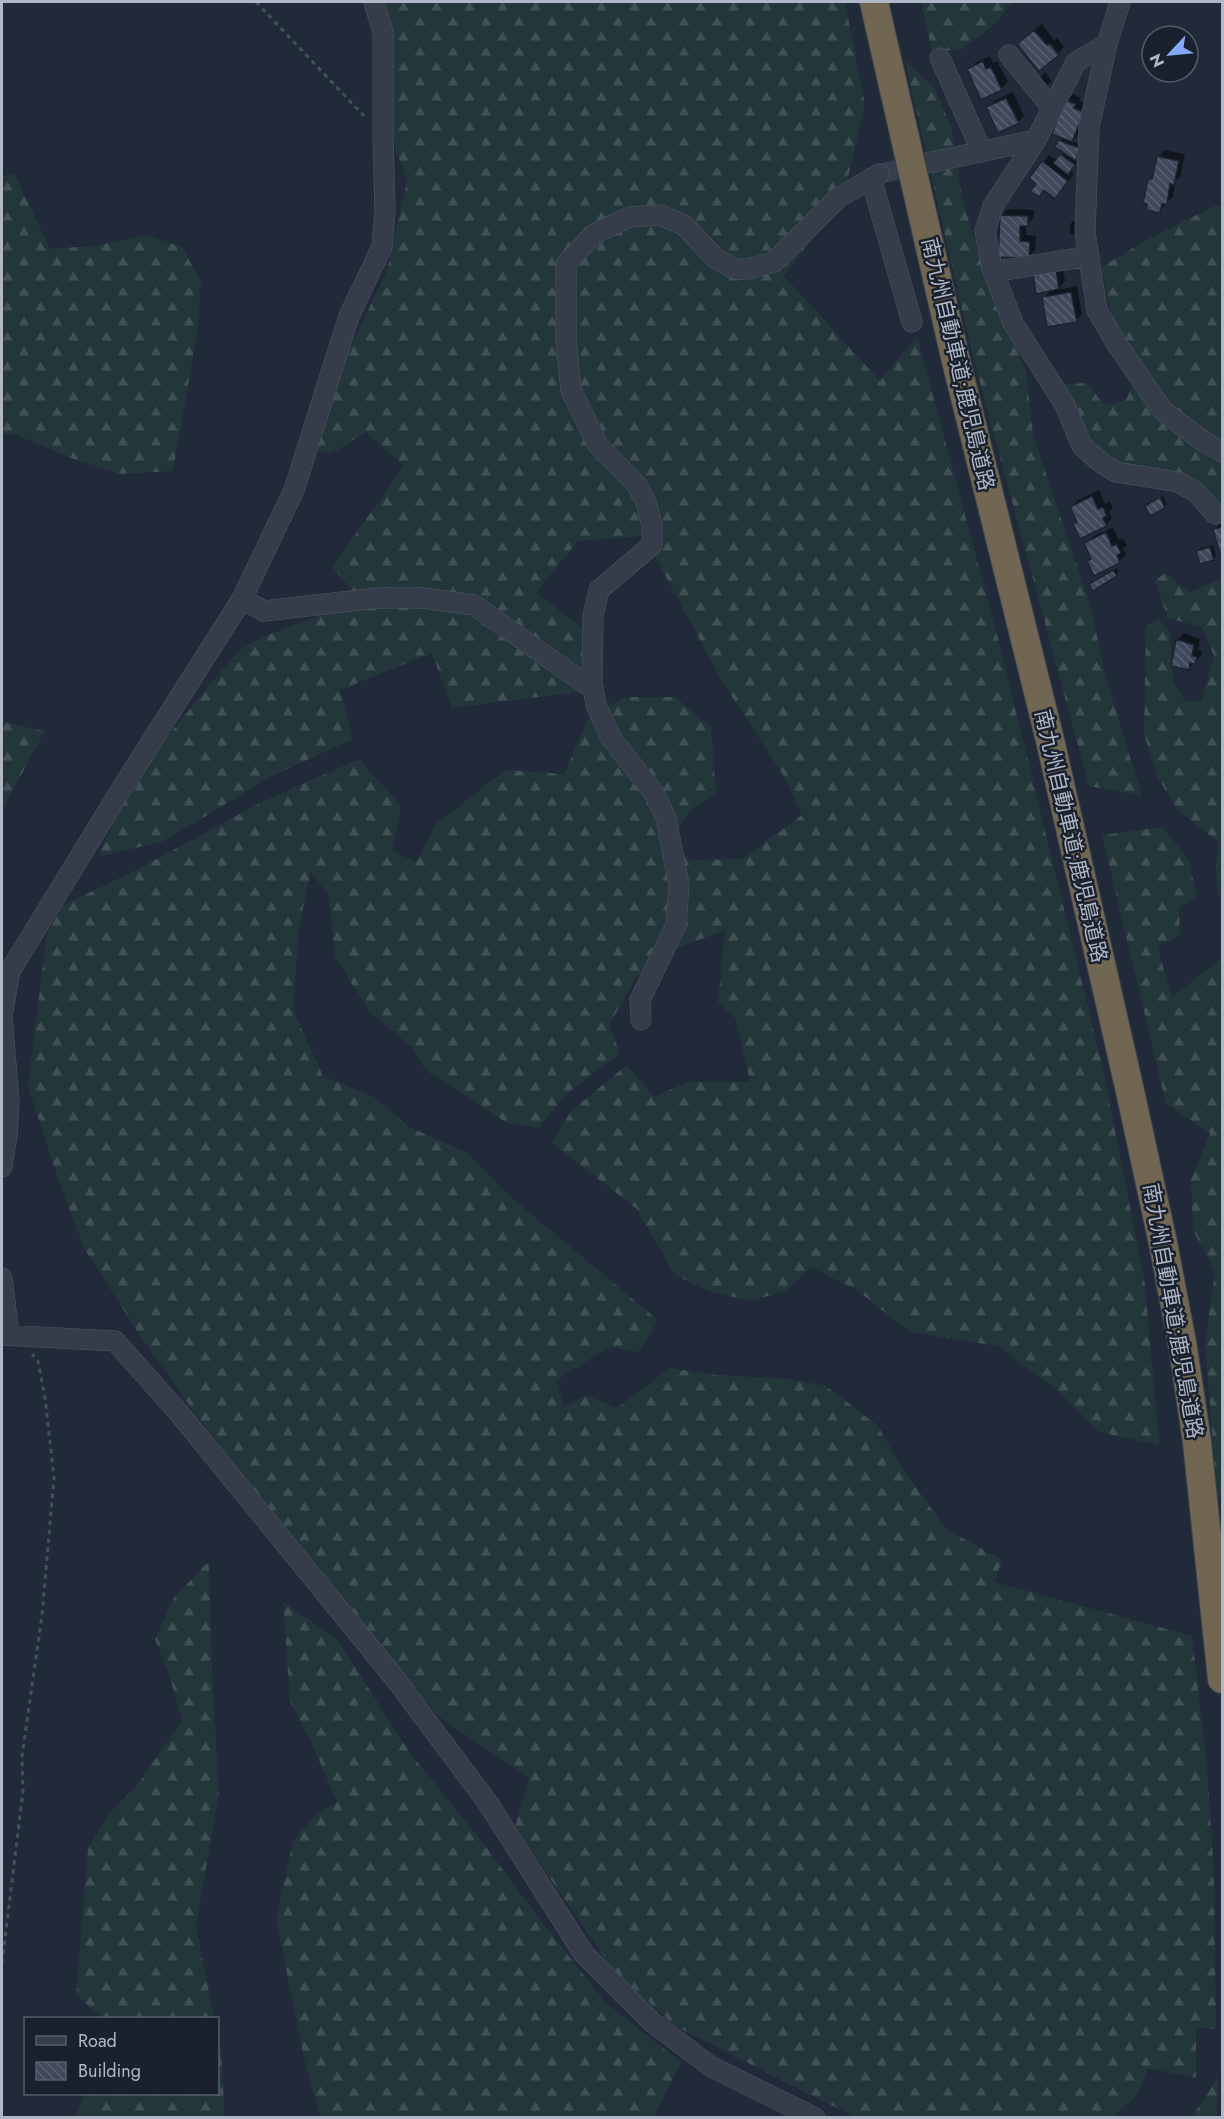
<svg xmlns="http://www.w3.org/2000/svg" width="1224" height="2119" font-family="Jost,'Noto Sans JP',sans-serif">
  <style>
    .forest { fill: url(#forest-firs) }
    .shadow { fill: #0007 }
    .building { fill: url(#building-back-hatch); stroke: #1c2330; stroke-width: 1.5 }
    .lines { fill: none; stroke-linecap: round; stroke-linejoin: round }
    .minor-tunnel { stroke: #363f4e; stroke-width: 20; stroke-dasharray: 20 10; stroke-linecap: butt }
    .minor-casing { stroke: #505764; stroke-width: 21 }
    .highway-casing { stroke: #3d4451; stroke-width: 30 }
    .path { stroke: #415358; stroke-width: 3; stroke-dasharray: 4.5 4.5; stroke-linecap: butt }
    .minor { stroke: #353c4a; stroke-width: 20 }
    .highway { stroke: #706652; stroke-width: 28 }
    .labels { text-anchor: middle; stroke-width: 5; stroke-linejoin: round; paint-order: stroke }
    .street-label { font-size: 21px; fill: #b0b7c6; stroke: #1a212e }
  </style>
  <defs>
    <pattern id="forest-firs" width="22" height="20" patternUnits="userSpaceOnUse" patternTransform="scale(1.5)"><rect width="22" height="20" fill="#23363a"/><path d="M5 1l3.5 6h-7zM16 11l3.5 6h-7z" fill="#405155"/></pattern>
    <pattern id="building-back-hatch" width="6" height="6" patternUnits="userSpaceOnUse" patternTransform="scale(1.5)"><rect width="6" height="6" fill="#40495b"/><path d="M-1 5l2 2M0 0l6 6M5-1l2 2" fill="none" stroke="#596171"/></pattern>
  </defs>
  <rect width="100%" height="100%" fill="#212a39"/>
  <path class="forest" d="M371,2H845L865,105L843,199L784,276L880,381L917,336L999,642L1103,1069L1145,1284L1159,1445L1099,1432L1057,1390L997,1346L910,1332L858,1291L811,1267L786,1291L750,1301L708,1291L675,1275L637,1209L552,1143L571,1111L627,1065L654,1097L687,1082H750L736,1019L718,1002L725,930L670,951L637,976L609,1025L620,1053L565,1095L539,1128L507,1123L425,1070L413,1048L370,1012L335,957L329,897L311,871L299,927L293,1010L323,1076L374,1097L409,1127L466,1152L507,1194L658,1320L639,1352L608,1347L556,1381L564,1407L586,1395L617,1408L670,1368L716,1375L790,1379L826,1386L877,1425L902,1467L946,1529L1002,1560L994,1582L1192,1636L1207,1767L1214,1873L1216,2029L1196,2027V2078L1148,2068L1137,2095L1113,2117H855L675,2026L613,1970L515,1827L529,1778L442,1719L317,1582L149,1349L85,1250L57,1176L28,1086L47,933L62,906L140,868L262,802L359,759L401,806L392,851L416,862L436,824L505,770L564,774L587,721L623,697H675L711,727L716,793L691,810L671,839L690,860L742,859L802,815L783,775L723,683L644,536L578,541L536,592L593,637L579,692L452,708L432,653L340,690L353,739L274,775L164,841L98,857L113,824L147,761L238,651L265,636L361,600L332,567L404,466L366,432L331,454L302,447L387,271L407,181L396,152L386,71Z
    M921,2H1012L997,22L963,49L932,52Z
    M905,60L934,87L952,129L962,198L980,258L1026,371L1033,435L1090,604L1107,682L1142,796L1089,786L972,353Z
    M14,173L50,249L93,246L148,235L182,247L201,282L197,333L173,471L121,474L68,457L20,436L2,433V176Z
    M1215,206H1222V450L1182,421L1123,354L1109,306L1102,267L1146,240Z
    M1087,383L1104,405L1126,400L1132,386C1160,415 1189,440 1222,463V519L1202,490L1085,467L1050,385Z
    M1165,573L1189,592L1222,579V905C1215,882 1214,866 1219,843L1176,808L1157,776L1144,734L1146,627L1158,619L1170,632L1173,682L1185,701H1201L1214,656L1202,627L1168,618L1155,581Z
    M2,722L45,731L2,810Z
    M1163,827L1188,859L1197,896L1179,908L1180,936L1157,946L1172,997L1222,958V1498L1217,1497L1205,1342L1215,1272L1193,1230L1191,1179L1210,1133L1166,1104L1102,835Z
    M209,1561L212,1672L219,1792L196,1926L214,2018H102L76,1995L88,1849L107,1816L141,1780L182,1720L169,1675L155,1639L174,1598Z
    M283,1602L337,1639L410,1753L484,1844L537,1916L606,2003L681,2062L654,2117H320L304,2058L276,1919L293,1842L311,1819L337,1802L314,1748L290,1701Z
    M218,2037L221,2053L225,2117H76L85,2094H218Z
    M1218,2077L1217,2117H1185L1194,2114Z"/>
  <path class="shadow" d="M1042,24L1054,40L1057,38L1064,47L1058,54L1026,37Z
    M990,56L993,63L997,61L1008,82L1001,89L969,70L975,63Z
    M1045,72L1052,81L1045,87L1038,79Z
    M1013,92L1024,116L1018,122L987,108L994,101Z
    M1073,94L1081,98L1080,101L1090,105L1079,134L1072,141L1081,145L1078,157L1075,160L1077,162L1070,171L1074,174L1055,197L1031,178L1049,155L1057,161L1065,152L1057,147L1063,137L1066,101Z
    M1165,150L1185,154L1180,177L1175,181L1173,196L1160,211L1149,179L1155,173L1158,157Z
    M1008,209L1034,210V218L1026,225V235L1036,236L1035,250L1028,257L1001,216Z
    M1073,221H1078L1076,234H1070V224Z
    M1062,263L1065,281L1057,290L1077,286L1082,314L1076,321L1044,298L1052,289L1038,292Z
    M1099,490L1105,504L1110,501L1113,508L1109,512L1112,518L1106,525L1071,507L1078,500Z
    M1163,496L1167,504L1164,507L1147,506Z
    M1221,523H1222V555L1214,530Z
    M1113,527L1119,540L1123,538L1127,545L1123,549L1126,555L1119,561L1094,574L1092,558L1085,544L1092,537Z
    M1213,545L1216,556L1213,559L1198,551L1201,548Z
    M1117,568L1119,572L1116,575L1094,581Z
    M1184,633L1200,639L1198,650L1202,651L1201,656L1189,668L1177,640Z"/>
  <path class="building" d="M1034,30L1047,45L1050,44L1059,55L1039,71L1017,44Z
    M983,61L986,69L991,67L1002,90L981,100L967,69Z
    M1006,98L1019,123L998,133L986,107Z
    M1065,100L1076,104L1074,108L1084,112L1072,142L1052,134Z
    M1058,140L1079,148L1076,161L1055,147Z
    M1060,154L1075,165L1068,175L1053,163Z
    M1157,156L1179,161L1174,185L1170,184L1167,204H1162L1160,213L1146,210L1147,204L1143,203L1148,179H1152Z
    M1042,161L1068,181L1055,199L1044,190L1039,197L1030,191L1036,184L1029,178Z
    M1000,215L1028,216V226H1020V241L1030,242L1029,258L998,257Z
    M1056,269L1059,289L1036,294L1033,273Z
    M1071,292L1077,322L1047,327L1042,297Z
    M1092,496L1098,509L1103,507L1107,516L1103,518L1107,526L1080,539L1073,524L1077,522L1070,507Z
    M1160,497L1165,508L1150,516L1145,506Z
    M1222,527V557H1221L1213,529Z
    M1106,532L1112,546L1117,544L1121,553L1117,555L1120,563L1094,576L1087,561L1091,559L1084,543Z
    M1210,547L1214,560L1200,564L1196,551Z
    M1113,570L1117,576L1093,591L1089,584Z
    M1176,639L1194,645L1192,656L1197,657L1195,664L1190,663L1189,670L1171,666Z"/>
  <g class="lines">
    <path class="minor-tunnel" d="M879,174L923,164"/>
    <defs>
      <path id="minor" d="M1120,2L1107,44L1089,127L1085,232L1097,310L1116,343L1163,411L1203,441L1222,452
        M1009,55L1052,108
        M940,58L982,152
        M1036,140L993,206L985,231L992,268L1013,323L1065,405L1082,446L1103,464L1116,472L1178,482L1196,492L1215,514
        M923,164L1036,140L1076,62L1107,44
        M871,178L912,322
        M993,272L1089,256
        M242,599L264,611L377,598H422L474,605L587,685L592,681L593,616L599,590L652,545V525L646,502L636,484L598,445L571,390L566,341V264L594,234L630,217L660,215L684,225L715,258L735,269H749L774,262L838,198L879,174
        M592,681L596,705L611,738L654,793L666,818L679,885L676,925L640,1000L641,1020
        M2,1015L10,971L122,788L242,599L294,490L349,316L382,247L385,211L383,135V32L374,2
        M2,1015L9,1102L7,1135L2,1167
        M2,1278L9,1335
        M2,1335L115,1341L179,1413L393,1676L488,1803L584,1954L652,2022L710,2066L815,2118"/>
      <path id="highway" d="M874,2L955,357L1050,740L1130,1091L1163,1243L1183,1348L1197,1442L1222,1679"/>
    </defs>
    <use href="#minor" class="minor-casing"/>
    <use href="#highway" class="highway-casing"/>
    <path class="path" d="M256,2L364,116
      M2,1963L23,1791L22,1756L42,1615L54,1478L45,1398L38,1361L32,1354"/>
    <use href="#minor" class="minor"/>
    <use href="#highway" class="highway"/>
  </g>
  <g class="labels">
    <g class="street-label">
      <text transform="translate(958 364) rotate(77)" y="7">南九州自動車道;鹿児島道路</text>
      <text transform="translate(1071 836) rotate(77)" y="7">南九州自動車道;鹿児島道路</text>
      <text transform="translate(1173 1311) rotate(80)" y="7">南九州自動車道;鹿児島道路</text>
    </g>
  </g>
  <rect width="1224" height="2119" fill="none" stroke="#b0b7c6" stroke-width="6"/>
  <rect x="24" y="2017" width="195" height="78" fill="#1a212e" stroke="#565d6b" stroke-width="1.5"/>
  <rect x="36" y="2036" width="30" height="9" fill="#353c4a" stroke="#565d6b" stroke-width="1.5"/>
  <text x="78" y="2047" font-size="18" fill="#b0b7c6">Road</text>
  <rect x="36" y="2062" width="30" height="18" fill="url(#building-back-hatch)" stroke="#565d6b" stroke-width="1.5"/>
  <text x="78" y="2077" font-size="18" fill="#b0b7c6">Building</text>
  <g transform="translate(1170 54) rotate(244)"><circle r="28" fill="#1a212e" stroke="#565d6b" stroke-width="1.5"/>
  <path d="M0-4.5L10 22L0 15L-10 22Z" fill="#84a8f7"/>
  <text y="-9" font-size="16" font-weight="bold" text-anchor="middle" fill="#b0b7c6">N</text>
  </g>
</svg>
